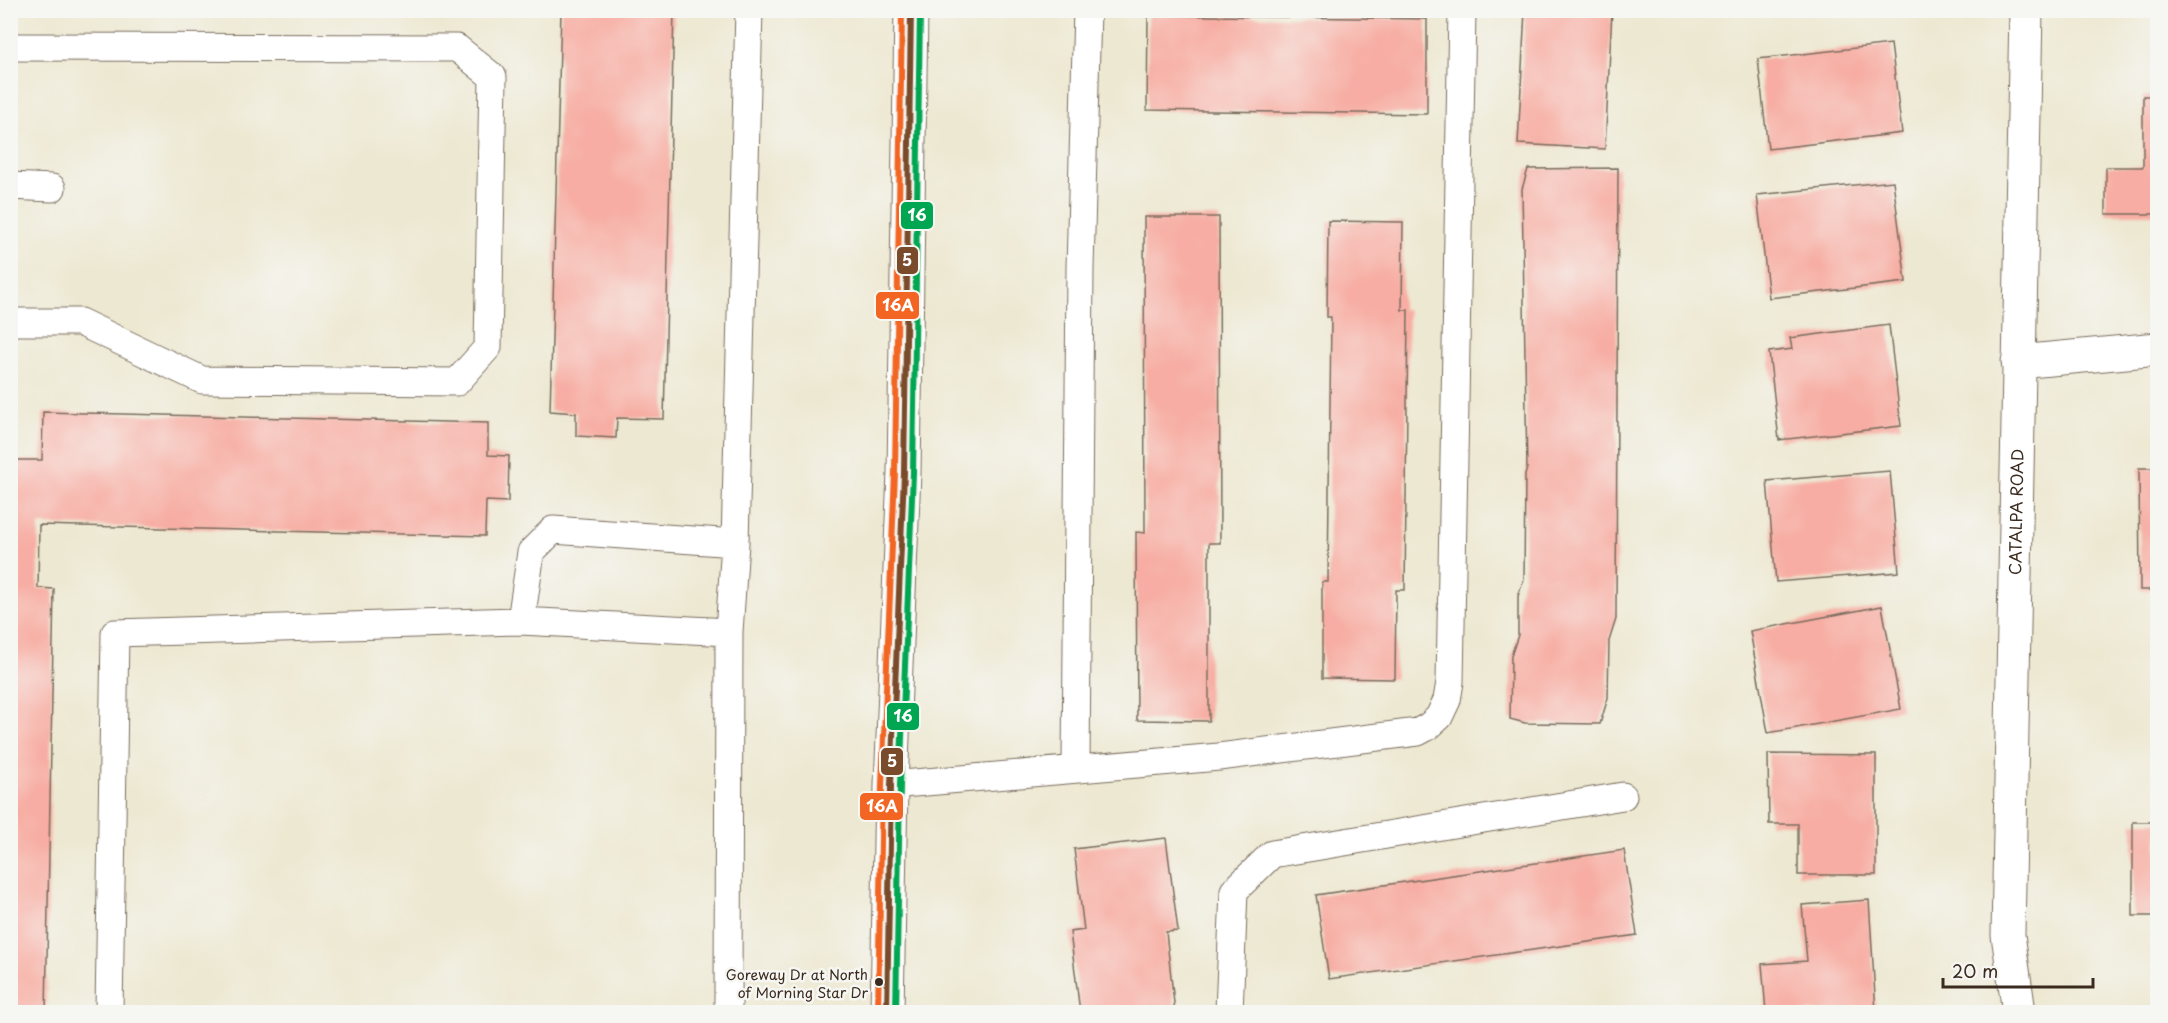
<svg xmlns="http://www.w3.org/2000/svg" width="2168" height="1023" font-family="'Playpen Sans',sans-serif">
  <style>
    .building { fill: #f7ada3 }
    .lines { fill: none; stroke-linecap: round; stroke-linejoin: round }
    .lane-casing { stroke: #796c5d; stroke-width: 29 }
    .street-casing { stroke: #796c5d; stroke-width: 35 }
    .secondary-casing { stroke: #796c5d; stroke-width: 35 }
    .lane { stroke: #fff; stroke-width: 27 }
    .street { stroke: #fff; stroke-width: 33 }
    .secondary { stroke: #fff; stroke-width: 33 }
    .bus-1-casing { stroke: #f6f6f2; stroke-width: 10 }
    .bus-2-casing { stroke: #f6f6f2; stroke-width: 10 }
    .bus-3-casing { stroke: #f6f6f2; stroke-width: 10 }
    .bus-1 { stroke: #7a4b2a; stroke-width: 6 }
    .bus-2 { stroke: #00a651; stroke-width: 6 }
    .bus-3 { stroke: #f26522; stroke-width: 6 }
    .bus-dot { fill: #3b2a1e; stroke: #f6f6f2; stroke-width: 2 }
    .labels { text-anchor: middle; stroke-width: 5; stroke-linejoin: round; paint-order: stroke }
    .bus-label { font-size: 14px; fill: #3b2a1e; stroke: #f6f6f2; text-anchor: end }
    .street-label { font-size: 16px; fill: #3b2a1e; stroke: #f6f6f2 }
    .line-badge { stroke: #f6f6f2; stroke-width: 2 }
    .badge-label { font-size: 16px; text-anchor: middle; font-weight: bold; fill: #fff }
  </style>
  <rect width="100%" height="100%" fill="#f6f6f2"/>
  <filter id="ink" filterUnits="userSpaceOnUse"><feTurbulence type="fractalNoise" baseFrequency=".0167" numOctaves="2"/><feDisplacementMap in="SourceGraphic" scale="12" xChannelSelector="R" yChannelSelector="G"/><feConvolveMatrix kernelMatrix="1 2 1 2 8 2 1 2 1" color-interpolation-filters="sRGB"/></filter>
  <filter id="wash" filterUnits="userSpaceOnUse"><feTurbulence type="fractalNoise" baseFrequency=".008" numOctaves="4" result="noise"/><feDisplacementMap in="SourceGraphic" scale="24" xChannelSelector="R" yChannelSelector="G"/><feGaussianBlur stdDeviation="1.35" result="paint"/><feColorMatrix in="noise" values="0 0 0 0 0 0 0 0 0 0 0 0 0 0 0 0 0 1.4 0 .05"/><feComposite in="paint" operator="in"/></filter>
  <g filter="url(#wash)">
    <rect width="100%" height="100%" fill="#ede8d1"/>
    <g id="blocks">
      <path class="building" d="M561,10H674L664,419L617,418L616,438L576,436V413L550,411Z
        M1525,10H1612L1605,149L1518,144Z
        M1148,15L1427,19V114L1147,110Z
        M1891,44L1902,133L1768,149L1758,59Z
        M2143,96H2158V214H2106V167H2143Z
        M1618,168L1616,619L1609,641L1608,698L1600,724L1525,723L1510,719L1511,656L1518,635V596L1524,579L1525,475L1527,468L1522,189L1528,169Z
        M1893,181L1906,282L1769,298L1757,195Z
        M1144,217H1219L1220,543H1209V721L1137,720L1136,532L1145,533Z
        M1328,221L1403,222L1402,310H1408L1405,590H1396L1395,679L1322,678V582H1328L1331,317H1327Z
        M1889,325L1901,426L1779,440L1769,352L1792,349L1790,338Z
        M43,412L488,423V455L509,456L508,502L486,501L485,536L39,525L38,588L54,589L46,1012H10V460H42Z
        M2139,468H2158V590H2140Z
        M1890,471L1899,572L1776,582L1767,481Z
        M1882,606L1901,709L1768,733L1750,631Z
        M1768,754L1876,755V875H1798V824H1769Z
        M2133,822H2158V916H2133Z
        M1166,838L1178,931L1166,932L1175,1012H1080L1070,932L1084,930L1074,849Z
        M1624,850L1637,935L1329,979L1316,895Z
        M1869,900L1876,1012H1766L1762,964L1807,961L1802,905Z"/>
    </g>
  </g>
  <g filter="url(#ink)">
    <use href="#blocks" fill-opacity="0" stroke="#796c5d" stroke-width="1.5"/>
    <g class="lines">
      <defs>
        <path id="lane" d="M10,47L457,48L493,77L488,347L457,382L202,380L80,322H10
          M10,186L52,188
          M521,621L531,552L553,530L735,543
          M1076,768L1080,268L1087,10
          M891,785L1219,757L1418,732L1429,726L1439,717L1447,700L1450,682L1462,10
          M109,1012L115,633L521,621L729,632
          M728,1012L729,632L735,543L749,10
          M1229,1012L1234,891L1272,854L1623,796"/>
        <g id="street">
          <path d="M2018,362L2158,349"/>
          <path id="s1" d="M2019,1012L2008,935L2026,10"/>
        </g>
        <path id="secondary" d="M887,1012L891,785L904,473L911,10"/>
      </defs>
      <use href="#lane" class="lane-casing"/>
      <use href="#street" class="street-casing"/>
      <use href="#secondary" class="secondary-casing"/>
      <use href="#lane" class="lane"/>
      <use href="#street" class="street"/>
      <use href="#secondary" class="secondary"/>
      <defs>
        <path id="bus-1" d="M887,1012L891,785L904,473L911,10"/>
        <path id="bus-2" d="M896,1012L900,785L913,473L920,10"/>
        <path id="bus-3" d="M878,1012L882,785L895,473L902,10"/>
      </defs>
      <use href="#bus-1" class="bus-1-casing"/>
      <use href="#bus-2" class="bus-2-casing"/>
      <use href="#bus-3" class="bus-3-casing"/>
      <use href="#bus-1" class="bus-1"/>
      <use href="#bus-2" class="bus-2"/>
      <use href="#bus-3" class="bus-3"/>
    </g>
  </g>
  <circle class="bus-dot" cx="879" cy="982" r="5"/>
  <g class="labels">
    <g class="bus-label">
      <text x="868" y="980">Goreway Dr at North<tspan x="868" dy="18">of Morning Star Dr</tspan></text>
    </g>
    <g class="street-label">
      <text dy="6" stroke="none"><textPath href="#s1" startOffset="501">CATALPA ROAD</textPath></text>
    </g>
  </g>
  <g class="line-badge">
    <rect x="900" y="201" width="34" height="29" rx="6" fill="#00a651"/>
    <rect x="896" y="246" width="23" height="29" rx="6" fill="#7a4b2a"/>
    <rect x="875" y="291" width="45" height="29" rx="6" fill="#f26522"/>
    <rect x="886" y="702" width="34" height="29" rx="6" fill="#00a651"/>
    <rect x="880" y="747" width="24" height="29" rx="6" fill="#7a4b2a"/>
    <rect x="859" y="792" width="45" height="29" rx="6" fill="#f26522"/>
  </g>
  <g class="badge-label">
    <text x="917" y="221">16</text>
    <text x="907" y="266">5</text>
    <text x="898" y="311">16A</text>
    <text x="903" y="722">16</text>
    <text x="892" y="767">5</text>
    <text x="882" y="812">16A</text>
  </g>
  <rect width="2168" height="1023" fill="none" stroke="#f6f6f2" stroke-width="36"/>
  <path d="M1943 978v9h150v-9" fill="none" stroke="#3b2a1e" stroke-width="3"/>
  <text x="1952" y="978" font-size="18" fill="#3b2a1e" stroke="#f6f6f2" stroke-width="4.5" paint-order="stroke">20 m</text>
</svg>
